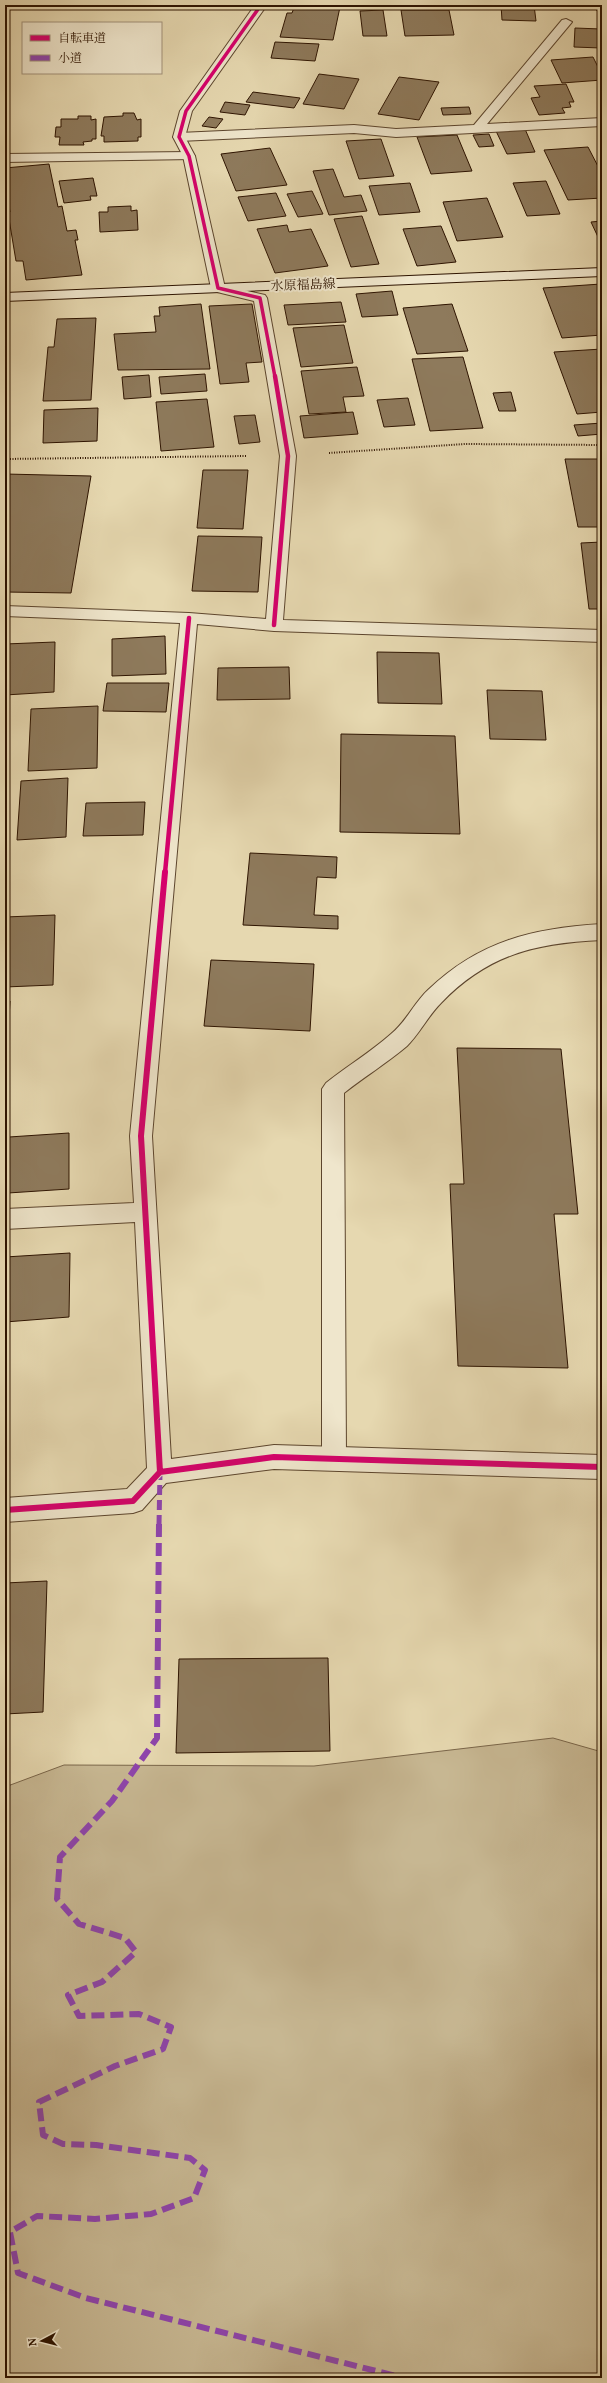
<svg xmlns="http://www.w3.org/2000/svg" width="607" height="2383" font-family="Vollkorn,'Noto Serif JP',serif">
  <style>
    .green { fill: #c7b792; stroke: #7a664a }
    .building { fill: #8e7a5c; stroke: #2e1401 }
    .lines { fill: none; stroke-linecap: round; stroke-linejoin: round }
    .service-casing { stroke: #5c452d; stroke-width: 2 }
    .minor-casing { stroke: #5c452d; stroke-width: 2 }
    .tertiary-casing { stroke: #5c452d; stroke-width: 2 }
    .secondary-casing { stroke: #2e1401; stroke-width: 2 }
    .path { stroke: #2e1401; stroke-width: 2; stroke-dasharray: 1 1.5; stroke-linecap: butt }
    .service { fill: #efe6cc; fill-rule: evenodd }
    .minor { fill: #efe6cc; fill-rule: evenodd }
    .tertiary { fill: #efe6cc; fill-rule: evenodd }
    .secondary { fill: #efe6cc; fill-rule: evenodd }
    .quiet-far1 { stroke: #8e44ad; stroke-width: 5; stroke-dasharray: 10 5; stroke-linecap: butt }
    .quiet { stroke: #8e44ad; stroke-width: 6; stroke-dasharray: 13 6; stroke-linecap: butt }
    .cycleway-far2-casing { stroke: #efe6cc; stroke-width: 5 }
    .cycleway-far1-casing { stroke: #efe6cc; stroke-width: 6 }
    .cycleway-casing { stroke: #efe6cc; stroke-width: 8 }
    .cycleway-far2 { stroke: #d6006c; stroke-width: 3.5 }
    .cycleway-far1 { stroke: #d6006c; stroke-width: 4.5 }
    .cycleway { stroke: #d6006c; stroke-width: 6 }
    .labels { text-anchor: middle; stroke-width: 4; stroke-linejoin: round; paint-order: stroke }
    .far-street-label { font-size: 13px; fill: #2e1401; stroke: #efe6cc }
  </style>
  <rect width="100%" height="100%" fill="#e6d8b0"/>
  <filter id="stains"><feTurbulence type="fractalNoise" baseFrequency=".005" numOctaves="4"/><feColorMatrix values="0 0 0 0 .2 0 0 0 0 .09 0 0 0 0 .02 0 0 0 .5 -.17"/></filter>
  <radialGradient id="worn" r=".72"><stop offset=".6" stop-color="#630" stop-opacity="0"/><stop offset="1" stop-color="#630" stop-opacity=".3"/></radialGradient>
  <path class="green" d="M553,1738L602,1752V2378H5V1787L64,1765L314,1766Z"/>
  <path class="building" d="M295,5L340,7L333,40L280,37L287,13H292Z
    M501,5H534L536,21L502,20Z
    M594,5H602V20Z
    M383,10L387,36H363L360,11Z
    M401,10H449L454,35L405,36Z
    M575,28L601,29V48L574,47Z
    M275,42L319,44L315,61L271,58Z
    M593,57L602,75V80L562,83L551,60Z
    M319,74L359,79L344,109L303,104Z
    M399,77L439,82L419,120L378,114Z
    M566,84L574,102H569L571,107L562,108L565,113L539,115L531,98L540,97L534,86Z
    M253,92L300,98L294,108L246,102Z
    M225,102L250,105L245,115L220,112Z
    M469,107L471,114L443,115L441,108Z
    M123,113H134L137,120L141,119V137H138V141L104,142V136H101L104,117L123,116Z
    M78,116H91V120L96,119V139H92V141L83,142L84,145H59L60,137H55L56,127H61V119H78Z
    M209,117L223,119L216,128L202,126Z
    M525,129L535,152L507,154L496,131Z
    M489,134L494,146L479,147L473,135Z
    M457,135L472,171L431,174L417,137Z
    M381,139L394,176L359,179L346,141Z
    M588,147L602,174V198L568,200L544,150Z
    M270,148L287,185L236,191L221,154Z
    M49,164L58,207L62,206L67,231L76,230L78,240H75L82,275L26,280L23,261H16L8,213L10,212L5,183V168Z
    M333,169L344,197L361,195L367,211L329,215L313,171Z
    M93,178L97,196H90L91,200L64,203L59,181Z
    M546,181L560,214L527,216L513,183Z
    M410,183L420,212L379,215L369,186Z
    M312,191L323,214L298,217L287,194Z
    M276,193L286,216L248,221L238,197Z
    M487,198L503,237L457,241L443,202Z
    M131,206V211L137,210L138,230L100,232L99,212H108V207Z
    M362,216L379,264L351,267L334,219Z
    M602,221V237H598L591,222Z
    M287,225L289,232L311,229L328,266L275,273L257,229Z
    M441,226L456,262L417,266L403,229Z
    M601,284L602,335L562,338L543,288Z
    M392,291L398,315L362,317L356,294Z
    M341,302L346,322L288,325L284,305Z
    M201,304L210,369L118,370L114,334L156,332L154,316H160L159,307Z
    M252,304L262,362L246,363L249,382L220,384L209,306Z
    M452,304L468,351L417,354L403,308Z
    M96,318L91,400L43,401L48,347H54L57,319Z
    M344,325L353,363L301,367L293,328Z
    M602,349V412L577,414L554,352Z
    M463,357L483,428L430,431L412,359Z
    M357,367L364,396L343,397L346,412L309,414L301,371Z
    M205,374L207,391L161,394L159,377Z
    M149,375L151,397L124,399L122,377Z
    M511,392L516,411H499L493,393Z
    M408,398L415,425L384,427L377,400Z
    M207,399L214,447L161,451L156,402Z
    M98,408L97,441L43,443L44,410Z
    M353,412L358,434L304,438L300,416Z
    M255,415L260,442L239,444L234,416Z
    M602,423V434L578,436L574,425Z
    M565,459H602V527H578Z
    M203,470H248L243,529L197,528Z
    M5,474L91,476L71,593L5,592Z
    M198,536L262,537L258,592L192,591Z
    M602,542V609H589L581,543Z
    M165,636L166,674L112,676V639Z
    M55,642L54,692L5,695V644Z
    M377,652L439,653L442,704L378,703Z
    M289,667L290,699L217,700L218,668Z
    M107,683H169L166,712L103,711Z
    M487,690L542,691L546,740L490,739Z
    M98,706L97,768L28,771L31,709Z
    M341,734L455,736L460,834L340,832Z
    M68,778L66,837L17,840L21,781Z
    M145,802L143,835L83,836L86,803Z
    M250,853L337,857L336,878L317,877L314,915L338,916V929L243,925Z
    M55,915L53,985L5,987V917Z
    M211,960L314,964L310,1031L204,1026Z
    M10,1001L5,1090V1002Z
    M457,1048L561,1049L578,1214H554L568,1368L458,1366L450,1184H464Z
    M69,1133V1189L8,1193L9,1137Z
    M70,1253L69,1317L5,1322V1257Z
    M47,1581L43,1712L5,1714V1583Z
    M328,1658L330,1751L176,1753L179,1659Z"/>
  <g class="lines">
    <defs>
      <path id="service" d="M602,924V940C536,943 488,954 441,1003C428,1016 420,1033 407,1046C387,1063 364,1077 344,1093L346,1458L343,1466L334,1470L325,1466L322,1458V1089L326,1083C347,1066 371,1052 391,1034C406,1022 414,1003 428,990C479,941 533,928 602,924Z"/>
      <path id="minor" d="M566,19L572,22L487,124L602,118V126L396,137L354,133L179,141L173,137L179,133L354,125L396,129L474,125L562,20Z
        M189,152L195,156L193,159L5,162V154Z
        M218,284L265,295L267,298L296,456L283,620L602,630V642L274,631L197,624L152,1136L171,1459L274,1445L602,1455V1479L274,1469L166,1483L142,1510L133,1513L5,1522V1498L127,1489L147,1468L135,1222L5,1229V1209L134,1203L130,1136L180,623L5,616V606L189,613L266,619L280,456L254,301L213,291L211,288Z"/>
      <path id="tertiary" d="M255,5H267L192,111L185,137L195,156L225,288L218,292L211,288L183,156L173,137L180,111Z"/>
      <path id="secondary" d="M602,268V276L5,301V293Z"/>
    </defs>
    <use href="#service" class="service-casing"/>
    <use href="#minor" class="minor-casing"/>
    <use href="#tertiary" class="tertiary-casing"/>
    <use href="#secondary" class="secondary-casing"/>
    <path class="path" d="M329,453L465,444L602,445
      M5,459L246,456"/>
    <use href="#service" class="service"/>
    <use href="#minor" class="minor"/>
    <use href="#tertiary" class="tertiary"/>
    <use href="#secondary" class="secondary"/>
    <path class="quiet-far1" d="M159,1525L160,1472"/>
    <path class="quiet" d="M159,1524L157,1738L112,1801L60,1857L57,1899L79,1924L125,1938L136,1952L102,1982L68,1995L79,2016L139,2014L171,2027L163,2049L115,2066L39,2102L43,2135L63,2144L96,2145L190,2158L205,2170L194,2198L151,2214L95,2219L37,2216L10,2232L18,2273L86,2298L404,2378"/>
    <defs>
      <path id="cycleway-far2" d="M261,5L186,111L179,137L189,156L218,288L260,298L275,377"/>
      <path id="cycleway-far1" d="M274,625L288,456L275,376
        M165,873L189,618"/>
      <path id="cycleway" d="M160,1472L141,1136L165,872
        M5,1510L133,1501L160,1472L274,1457L602,1467"/>
    </defs>
    <use href="#cycleway-far2" class="cycleway-far2-casing"/>
    <use href="#cycleway-far1" class="cycleway-far1-casing"/>
    <use href="#cycleway" class="cycleway-casing"/>
    <use href="#cycleway-far2" class="cycleway-far2"/>
    <use href="#cycleway-far1" class="cycleway-far1"/>
    <use href="#cycleway" class="cycleway"/>
  </g>
  <g class="labels">
    <g class="far-street-label">
      <text transform="translate(303 284) rotate(-2)" y="5">水原福島線</text>
    </g>
  </g>
  <rect width="607" height="2383" fill="none" stroke="#e6d8b0" stroke-width="20"/>
  <rect x="6" y="6" width="595" height="2371" fill="none" stroke="#2e1401" stroke-width="2"/>
  <rect x="10" y="10" width="587" height="2363" fill="none" stroke="#2e1401"/>
  <rect x="22" y="22" width="140" height="52" fill="#efe6cc" stroke="#a2927b"/>
  <rect x="30" y="35" width="20" height="6" fill="#d6006c" stroke="#a2927b"/>
  <text x="58" y="42" font-size="12" fill="#2e1401">自転車道</text>
  <rect x="30" y="55" width="20" height="6" fill="#8e44ad" stroke="#a2927b"/>
  <text x="58" y="62" font-size="12" fill="#2e1401">小道</text>
  <g transform="translate(42 2341) rotate(263)" stroke="#efe6cc" stroke-width="3" paint-order="stroke">
  <path d="M0-3L7 15L0 10L-7 15Z" fill="#2e1401"/>
  <text y="-6" font-size="11" font-weight="bold" text-anchor="middle" fill="#2e1401">N</text>
  </g>
  <rect width="100%" height="100%" filter="url(#stains)"/>
  <rect width="100%" height="100%" fill="url(#worn)"/>
</svg>
